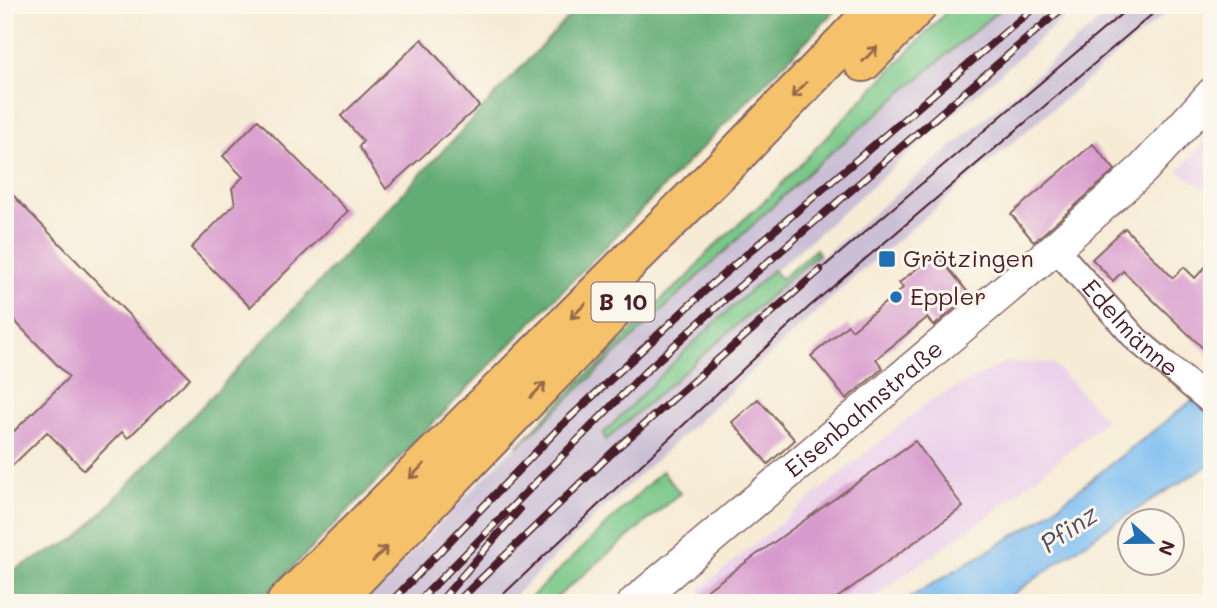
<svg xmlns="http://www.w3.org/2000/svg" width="1217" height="608" font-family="Mali,sans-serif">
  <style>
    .built { fill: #ebd1eb }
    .industrial { fill: #cbbfd5 }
    .green { fill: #78c788; stroke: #61735a; stroke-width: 2 }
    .forest { fill: #62ac74; stroke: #566650; stroke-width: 2 }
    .water { fill: #7dbdf1; stroke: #646e8e; stroke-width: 2 }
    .building { fill: #d89bcd }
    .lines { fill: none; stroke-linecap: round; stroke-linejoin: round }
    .minor-casing { stroke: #866666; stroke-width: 28 }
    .tertiary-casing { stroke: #866666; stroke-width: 35 }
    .trunk-casing { stroke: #866666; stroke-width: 42 }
    .minor { stroke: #fff; stroke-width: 24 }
    .tertiary { stroke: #fff; stroke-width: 32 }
    .trunk { stroke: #f5c16b; stroke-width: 38 }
    .tram { stroke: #4a1f2b; stroke-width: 2 }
    .rail-casing { stroke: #4a1f2b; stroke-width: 8 }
    .rail { stroke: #fbf7ec; stroke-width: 5; stroke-dasharray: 16; stroke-linecap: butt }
    .oneway { stroke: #976848 }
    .poi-dot { fill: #1f6fb2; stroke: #fbf7ec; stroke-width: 2.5 }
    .labels { text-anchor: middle; stroke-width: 6; stroke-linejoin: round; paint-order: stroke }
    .shield { fill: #fbf7ec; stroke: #7f6065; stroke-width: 2 }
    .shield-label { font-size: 23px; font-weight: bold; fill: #4a1f2b }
    .poi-label { font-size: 24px; fill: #4a1f2b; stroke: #fbf7ec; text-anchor: start }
    .street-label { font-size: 24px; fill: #4a1f2b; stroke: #fbf7ec }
    .water-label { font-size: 26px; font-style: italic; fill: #594e66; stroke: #fbf7ec }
  </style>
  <rect width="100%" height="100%" fill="#fbf7ec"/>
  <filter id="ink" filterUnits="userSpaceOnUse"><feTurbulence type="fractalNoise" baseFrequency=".0143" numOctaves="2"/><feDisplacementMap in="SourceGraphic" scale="14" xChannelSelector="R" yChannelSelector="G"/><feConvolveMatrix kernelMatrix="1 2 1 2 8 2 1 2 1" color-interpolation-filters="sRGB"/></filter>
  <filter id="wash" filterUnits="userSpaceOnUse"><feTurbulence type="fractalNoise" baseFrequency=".00686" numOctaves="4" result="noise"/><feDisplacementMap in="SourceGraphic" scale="28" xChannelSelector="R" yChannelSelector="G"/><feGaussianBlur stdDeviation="1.57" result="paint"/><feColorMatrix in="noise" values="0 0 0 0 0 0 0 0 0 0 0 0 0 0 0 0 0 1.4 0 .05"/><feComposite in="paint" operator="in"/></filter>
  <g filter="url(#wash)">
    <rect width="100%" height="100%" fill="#f6ebd5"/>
    <path class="built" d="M1212,132V194L1179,171Z
      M1005,362L1053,363L1106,420L993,513L865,603H708L699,590L927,403Z"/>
    <path class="industrial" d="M1005,5H1078L691,345L606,439L819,253L822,257L1118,5H1175L853,278L609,503L507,603H363L505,456L812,169Z"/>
    <path class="green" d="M953,5H1005L812,169L517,447L585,376L598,367L665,296L687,278L707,253L771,195Z
      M816,249L819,253L606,440L603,434L691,345L773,270L781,279Z
      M662,471L680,493L550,603H525Z"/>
    <path class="forest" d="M580,5H841L258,603H5V574L78,538Z"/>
    <path class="water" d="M1212,385V463L1105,529L1001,603H900L1037,522Z"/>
    <g id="blocks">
      <path class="building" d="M422,39L479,106L386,189L359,147L363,141L341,116Z
        M258,120L348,211L250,307L191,248L235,204L232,188L243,177L223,156Z
        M1093,144L1115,170L1034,242L1011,214Z
        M5,187L190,378L128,438L122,432L84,470L47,432L12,466L5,459V440L69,377L5,311Z
        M1125,228L1173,278L1184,267L1195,278L1212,260V357L1123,271L1113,281L1092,259Z
        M936,253L970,295L934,326L927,318L876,359L883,368L846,399L811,356L848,325L852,330L903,288L899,283Z
        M758,399L795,440L768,464L732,422Z
        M915,441L963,507L830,603H689Z"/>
    </g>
  </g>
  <g filter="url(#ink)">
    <use href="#blocks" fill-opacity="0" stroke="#866666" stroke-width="2"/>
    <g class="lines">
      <defs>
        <g id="minor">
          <path id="s1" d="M1055,248L1137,340L1212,403"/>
        </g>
        <g id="tertiary">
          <path id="s2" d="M634,603L1055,248L1143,169L1212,94"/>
        </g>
        <path id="trunk" d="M863,62L918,5
          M286,603L731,160L880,5
          M332,603L610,314"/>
      </defs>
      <use href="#minor" class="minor-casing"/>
      <use href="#tertiary" class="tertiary-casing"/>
      <use href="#trunk" class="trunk-casing"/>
      <use href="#minor" class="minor"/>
      <use href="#tertiary" class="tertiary"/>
      <use href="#trunk" class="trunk"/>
      <path class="tram" d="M820,270L1132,5
        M494,603L809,307L1163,5"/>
      <defs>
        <path id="rail" d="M390,603L560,427L711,285L1037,5
          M417,603L646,371L725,299L1066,5
          M439,603L519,510
          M456,603L617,448L820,270"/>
      </defs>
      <use href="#rail" class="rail-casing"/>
      <use href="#rail" class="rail"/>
    </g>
    <defs><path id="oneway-shaft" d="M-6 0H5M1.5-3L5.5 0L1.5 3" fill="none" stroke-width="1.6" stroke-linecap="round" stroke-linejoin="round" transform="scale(1.75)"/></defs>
    <g class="oneway">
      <use href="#oneway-shaft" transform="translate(870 54) rotate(-46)"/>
      <use href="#oneway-shaft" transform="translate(799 90) rotate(134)"/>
      <use href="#oneway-shaft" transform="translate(578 311) rotate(135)"/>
      <use href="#oneway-shaft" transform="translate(538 390) rotate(-46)"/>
      <use href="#oneway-shaft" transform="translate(417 471) rotate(135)"/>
      <use href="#oneway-shaft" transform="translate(380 554) rotate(-46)"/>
    </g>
  </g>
  <g class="poi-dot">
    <rect x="878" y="250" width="18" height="18" rx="3.5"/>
    <circle cx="896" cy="297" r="7"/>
  </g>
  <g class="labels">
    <rect class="shield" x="591.5" y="282.5" width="63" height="39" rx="5"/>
    <g class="shield-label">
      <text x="623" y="310">B 10</text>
    </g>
    <g class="poi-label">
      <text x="903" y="267">Grötzingen</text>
      <text x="910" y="305">Eppler</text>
    </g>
    <g class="street-label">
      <text dy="8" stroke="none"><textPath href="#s1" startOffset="110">Edelmänne</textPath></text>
      <text dy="8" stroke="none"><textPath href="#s2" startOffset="301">Eisenbahnstraße</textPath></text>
    </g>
    <g class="water-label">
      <text transform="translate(1069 529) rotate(-34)" y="9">Pfinz</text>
    </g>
  </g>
  <rect width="1217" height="608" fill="none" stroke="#fbf7ec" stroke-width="28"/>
  <g transform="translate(1151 542) rotate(111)"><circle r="33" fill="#fbf7ec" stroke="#b4a19f" stroke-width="2"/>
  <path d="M0-5L12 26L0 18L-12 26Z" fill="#1f6fb2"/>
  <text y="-10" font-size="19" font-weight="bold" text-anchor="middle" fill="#4a1f2b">N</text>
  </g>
</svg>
